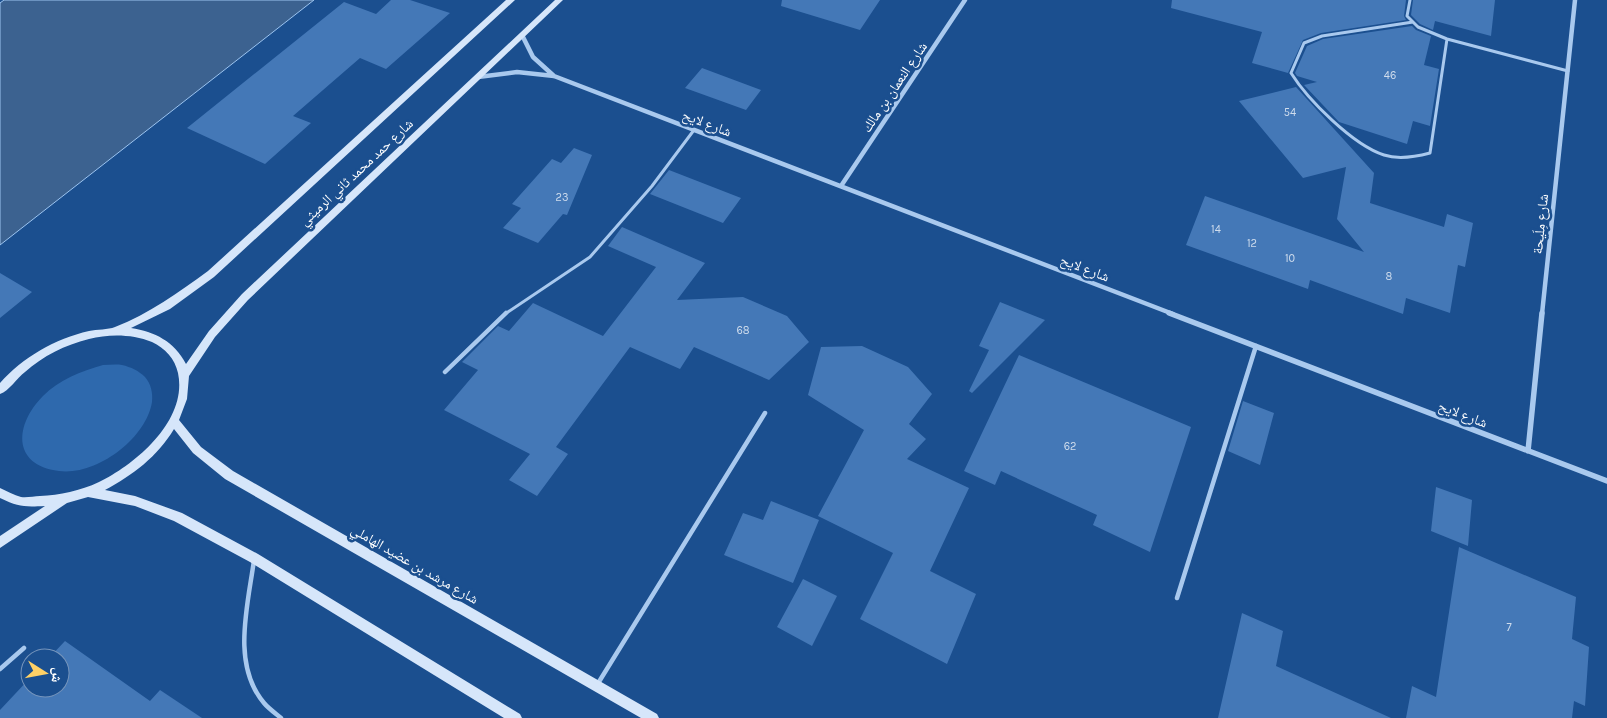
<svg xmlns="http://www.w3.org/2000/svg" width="1607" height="718" font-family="Karla,'Noto Naskh Arabic',sans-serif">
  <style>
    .green { fill: #2e69ad }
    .water { fill: #3c6290; stroke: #9cc4f0 }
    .building { fill: #4478b7 }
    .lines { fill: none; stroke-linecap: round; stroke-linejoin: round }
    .lane-far1 { stroke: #a9c9ee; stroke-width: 3 }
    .lane { stroke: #a9c9ee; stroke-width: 4.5 }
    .street-far1 { stroke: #a9c9ee; stroke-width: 4.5 }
    .street { stroke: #a9c9ee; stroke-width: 5.5 }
    .secondary { fill: #d6e6fa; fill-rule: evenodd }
    .labels { text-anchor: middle; stroke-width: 5; stroke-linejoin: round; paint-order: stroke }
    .number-label { font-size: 11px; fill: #d0dded }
    .street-label { font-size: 14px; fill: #fff; stroke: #1b4f8f }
  </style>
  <rect width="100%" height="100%" fill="#1b4f8f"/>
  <path class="green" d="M103,365C109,365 116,364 122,365C131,367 139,371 145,377C151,384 153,393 152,402C146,439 96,476 59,471C11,465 15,424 43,396C59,380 81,371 103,365Z"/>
  <path class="water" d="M4,0H314L0,245V3Z"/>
  <path class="building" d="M391,0H410L450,13L386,69L360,58L293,116L311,123L265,164L187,128L344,2L376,14Z
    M782,0H880L860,30L781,6Z
    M1172,0H1406L1404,16L1406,20L1321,33L1303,40L1288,73L1252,63L1262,32L1171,8Z
    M1413,0H1495L1491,36L1435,21L1433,30L1420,24L1411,15Z
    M1412,26L1416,30L1431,36L1424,65L1439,69L1430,126L1413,121L1407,144L1339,122L1304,85L1317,82L1297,76L1295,73L1307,46L1323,39Z
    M702,68L761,90L746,110L685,88Z
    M1296,87L1374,173L1370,203L1444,227L1447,214L1473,223L1465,267L1458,265L1450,313L1406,298L1403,314L1310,280L1308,289L1186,245L1205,196L1364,252L1337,219L1346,167L1303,178L1239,101Z
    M574,148L592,155L567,215L563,214L538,243L503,228L521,208L512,204L552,159L561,163Z
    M669,170L741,198L723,223L650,194Z
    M622,227L705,263L677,300L743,297L787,316L809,342L769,380L694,347L680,369L630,347L556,447L568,454L537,496L509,480L530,454L444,410L478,370L462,362L498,326L509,331L533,303L603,336L656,267L608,246Z
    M0,273L32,292L0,318Z
    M1000,302L1045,320L972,393L969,391L989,350L979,346Z
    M862,346L908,367L932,394L909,424L926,439L907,459L969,488L930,571L976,594L947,664L860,619L893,553L818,516L864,430L808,395L821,347Z
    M1019,355L1191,427L1150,552L1093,525L1097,515L1001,471L995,485L964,471Z
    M1243,401L1274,413L1260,465L1228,451Z
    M1436,487L1472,500L1468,546L1431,531Z
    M771,501L819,520L793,583L724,555L743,513L763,520Z
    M1459,547L1576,597L1572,639L1589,647L1585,706L1574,701L1572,718H1406L1412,686L1436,697Z
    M803,579L837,596L812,646L777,627Z
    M1242,613L1283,631L1276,666L1391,718H1218Z
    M65,641L150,701L160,690L202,718H0V710L30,678V688H60V658H49Z"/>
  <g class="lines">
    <path class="lane-far1" d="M1410,0L1407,16L1418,27L1447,39L1568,71
      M1413,22L1322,36L1304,43L1291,73C1308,100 1353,145 1384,155C1399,160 1415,157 1430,153L1447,39
      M505,314L590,257L652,186L694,130"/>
    <path class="lane" d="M445,372L506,313
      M254,560C248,605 231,664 264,703C268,708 275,713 281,718
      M1177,598L1256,346
      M0,669L24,648
      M597,685L765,413"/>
    <path class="street-far1" d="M522,35L533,57L554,76
      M478,77L517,72L554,76L1173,314
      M841,186L965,0
      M1542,314L1575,0"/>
    <path class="street" d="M1169,313L1607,481
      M1528,451L1542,313"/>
    <path class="secondary" d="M506,0H515L214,277L170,309L131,328C155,332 174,341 186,364L209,331L242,294L555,0H563L248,300L215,337L189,376L187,399L179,420L201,447L233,471L657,714L659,718H641L225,479L193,453L174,429C157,457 133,475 105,490L135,496L182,513L258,554L520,714L522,718H504L250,562L174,521L135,506L88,497L67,503L0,548V536L45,506C24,507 19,507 0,498V488C7,491 14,495 21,497C27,498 34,496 40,496C60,495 80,491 99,482C136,464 188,420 178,373C175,359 165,348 152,342C132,334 109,334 89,339C65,345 43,356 25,372C17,378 9,391 0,394V383C23,357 55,339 89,331C97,329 108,330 115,327C149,314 179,292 208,271Z"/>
  </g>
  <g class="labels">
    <g class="number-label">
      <text x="1390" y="79">46</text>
      <text x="1290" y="116">54</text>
      <text x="562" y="201">23</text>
      <text x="1216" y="233">14</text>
      <text x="1252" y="247">12</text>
      <text x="1290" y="262">10</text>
      <text x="1389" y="280">8</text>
      <text x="743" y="334">68</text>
      <text x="1070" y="450">62</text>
      <text x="1509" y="631">7</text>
    </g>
    <g class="street-label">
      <text transform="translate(894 87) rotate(-56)" y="5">شارع النعمان بن مالك</text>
      <text transform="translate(707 123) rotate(21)" y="5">شارع لايح</text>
      <text transform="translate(356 172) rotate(-43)" y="5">شارع حمد محمد ثاني الرميثي</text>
      <text transform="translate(1540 224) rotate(-84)" y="5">شارع مِلَيحة</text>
      <text transform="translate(1085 268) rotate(21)" y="5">شارع لايح</text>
      <text transform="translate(1463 414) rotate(21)" y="5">شارع لايح</text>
      <text transform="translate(415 564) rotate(30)" y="5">شارع مرشد بن عضيد الهاملي</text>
    </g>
  </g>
  <g transform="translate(45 673) rotate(101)"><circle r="24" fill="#1b4f8f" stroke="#7695bc"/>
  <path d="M0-4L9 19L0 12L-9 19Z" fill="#ffd166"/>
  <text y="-8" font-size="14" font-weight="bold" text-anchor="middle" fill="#ffffff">ش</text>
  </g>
</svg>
